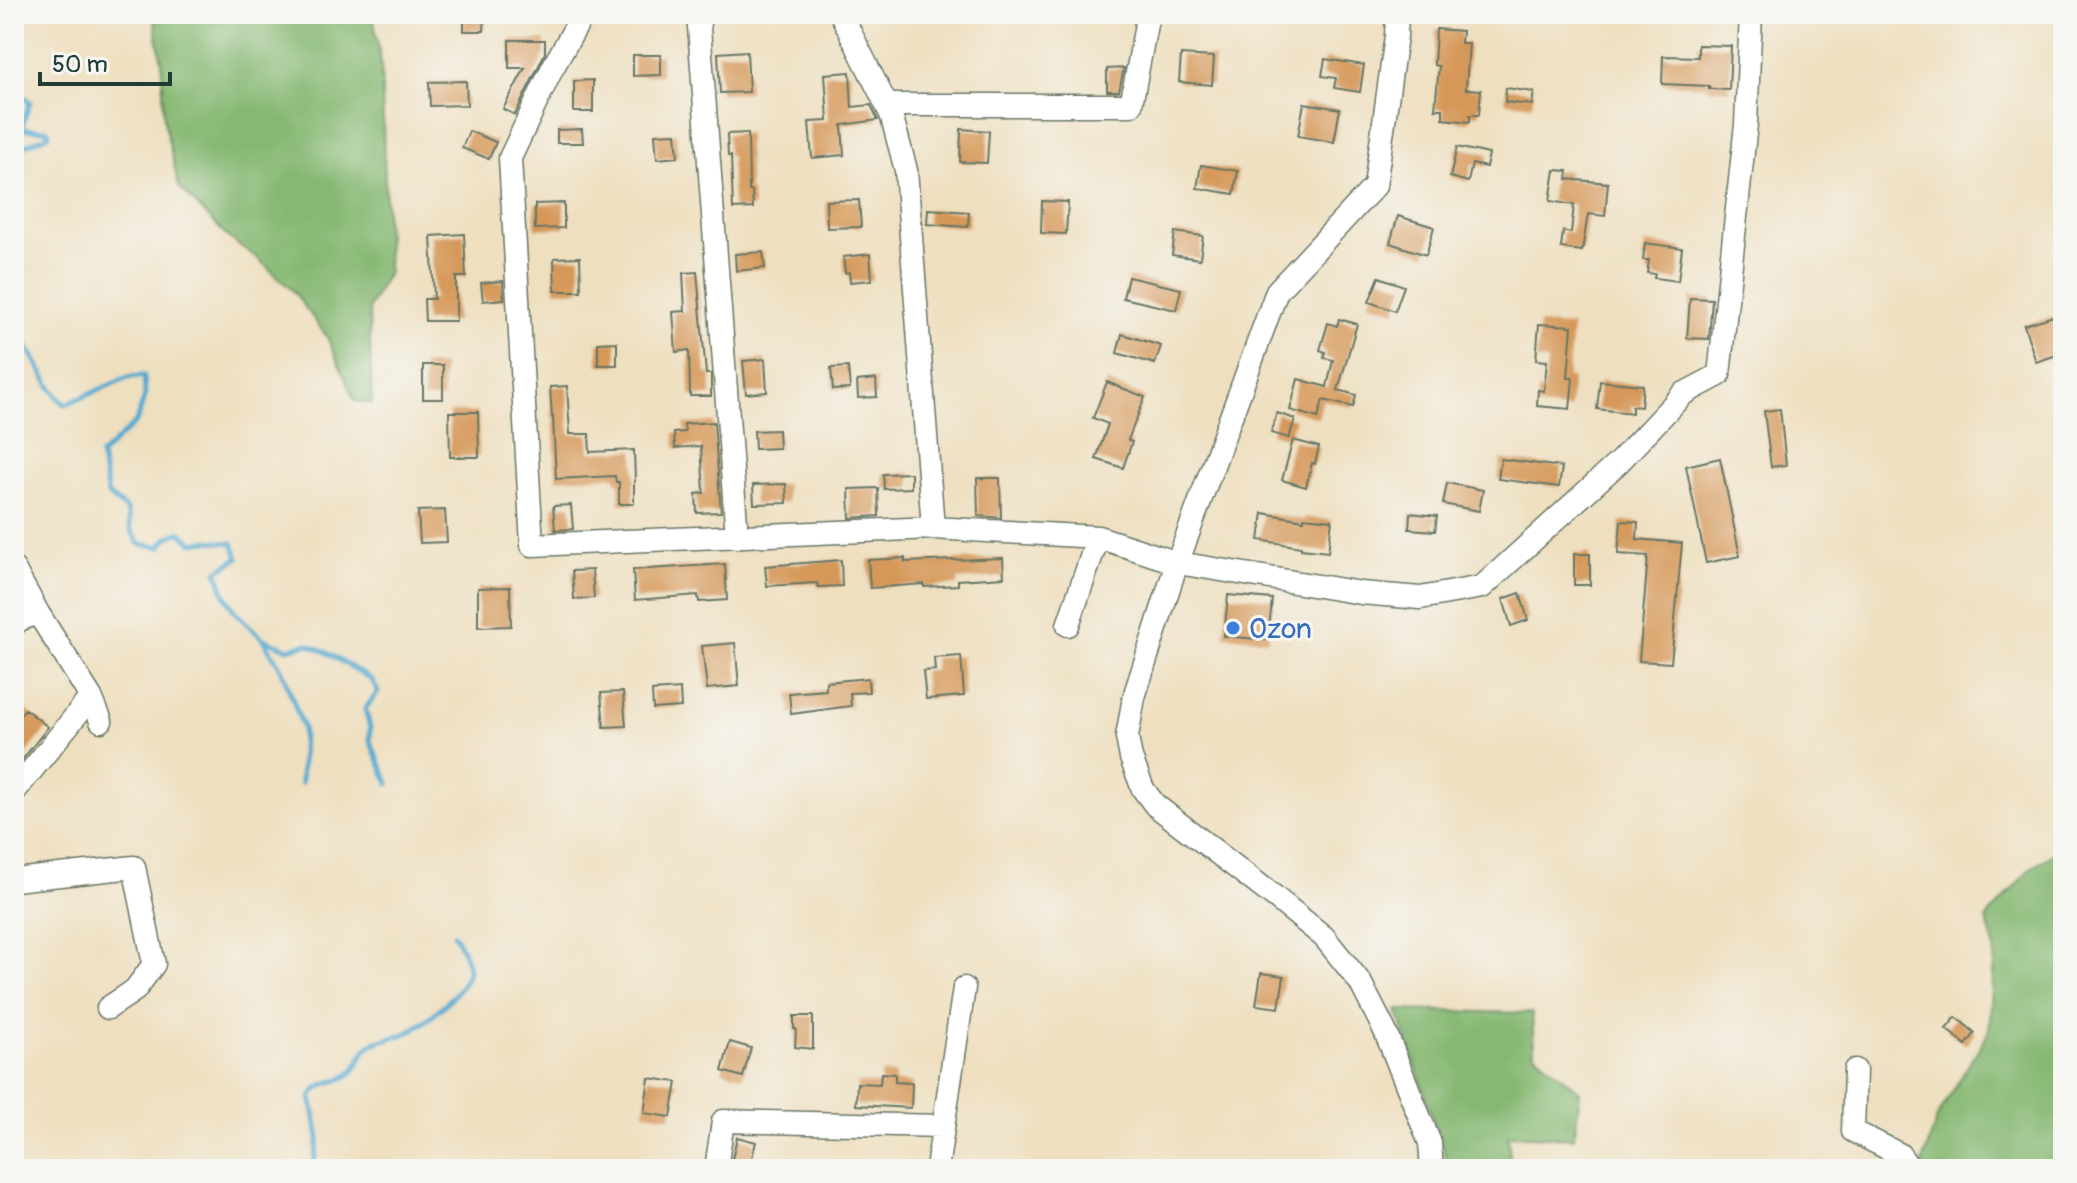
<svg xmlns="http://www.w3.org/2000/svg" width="2077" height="1183" font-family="Pangolin,sans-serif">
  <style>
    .forest { fill: #86b872; stroke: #527a53; stroke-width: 2 }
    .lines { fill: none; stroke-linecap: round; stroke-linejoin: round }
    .stream { stroke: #52a9cf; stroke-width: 5 }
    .building { fill: #d59859 }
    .minor-casing { stroke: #677665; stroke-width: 25 }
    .minor { stroke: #fff; stroke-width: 22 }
    .shop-dot { fill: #3f7fe0; stroke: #f6f6f2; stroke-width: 3 }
    .labels { text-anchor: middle; stroke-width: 6; stroke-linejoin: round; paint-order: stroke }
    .shop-label { font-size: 28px; fill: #366cbe; stroke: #f6f6f2; text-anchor: start }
  </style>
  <rect width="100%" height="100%" fill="#f6f6f2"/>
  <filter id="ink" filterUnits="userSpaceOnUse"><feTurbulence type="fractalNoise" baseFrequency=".0125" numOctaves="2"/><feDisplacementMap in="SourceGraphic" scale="16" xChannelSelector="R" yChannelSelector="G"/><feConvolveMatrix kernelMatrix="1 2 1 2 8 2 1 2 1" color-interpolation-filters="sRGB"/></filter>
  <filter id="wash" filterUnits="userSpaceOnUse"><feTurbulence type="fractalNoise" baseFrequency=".006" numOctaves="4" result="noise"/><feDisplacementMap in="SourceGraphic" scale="32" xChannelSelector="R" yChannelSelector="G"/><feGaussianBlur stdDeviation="1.8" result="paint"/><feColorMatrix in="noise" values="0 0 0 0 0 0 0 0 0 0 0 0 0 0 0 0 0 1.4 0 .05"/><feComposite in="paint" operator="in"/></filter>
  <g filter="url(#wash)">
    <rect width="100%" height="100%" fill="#eedfbf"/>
    <path class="forest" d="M153,14H373L381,64L388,272L369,308L372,403L355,401L327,337L293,291L256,257L229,238L179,187L164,121L162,63Z
      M2063,848V1169H1921L1937,1117L1989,1031L1995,949L1986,919L2031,868Z
      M1397,1010L1532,1013L1534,1053L1580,1092L1574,1138L1508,1135L1511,1169H1450Z"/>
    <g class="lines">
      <path class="stream" d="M14,16L18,20L14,32
        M14,88L30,102L21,129L48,130L49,135L14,150
        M14,282L16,283L14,286
        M14,332C37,352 43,384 65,405L128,377L144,376L145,396L136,422L101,455L108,495L127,510L131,530L139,544L160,547L167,538L180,532L193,543L206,541L233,543L238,558L217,571L224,593L235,612L262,638L288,649L308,644L326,652L372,680L378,692L365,709L370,727V741L389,784
        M263,639L282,670L303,728L301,783
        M312,1169L319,1138L311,1097C321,1080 332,1084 347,1076C361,1068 360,1049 374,1043C384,1039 395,1038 405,1034C422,1026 469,989 468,968C467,957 459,944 454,934"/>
    </g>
    <g id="blocks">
      <path class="building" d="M464,14H485L484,31H464Z
        M1436,29L1462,31L1461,43H1469L1466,89L1481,90L1479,115H1470V122L1443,119V109H1435L1439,66L1434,65Z
        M509,40H545V53L515,115L503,109L525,68H509Z
        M1698,45L1731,46L1729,90L1709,89V86L1662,84L1663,56L1698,57Z
        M747,51L749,92L720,93L718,53Z
        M633,55H661V75L633,76Z
        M1181,55L1214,57L1212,85L1179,82Z
        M1325,59L1364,65L1360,92L1334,88L1336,78L1322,76Z
        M1124,68L1119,91H1107V69Z
        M850,72L852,107L871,105L878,120L842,125L844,155L812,158L809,122L828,121L825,74Z
        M593,80V112H574V81Z
        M466,81L467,105L430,106L429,82Z
        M1506,88L1534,92L1532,105L1505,102Z
        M1304,103L1340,109L1334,142L1298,136Z
        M582,129L583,143H557V130Z
        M961,129L989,131L987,163L960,162Z
        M469,131L496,142L489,159L462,148Z
        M676,133L678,157L657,159L655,134Z
        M748,133L749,191H752L753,208L733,209L731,156H728L727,134Z
        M1457,147L1489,154L1486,167L1472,164L1468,182L1450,177Z
        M1201,165L1238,171L1234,194L1197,188Z
        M1555,170L1568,171L1567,179L1608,183L1605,216L1588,214L1582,251L1561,248L1563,231L1571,233L1574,205L1550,201Z
        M859,200L861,227L827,228L826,201Z
        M1042,201L1068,202L1066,234L1041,233Z
        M564,203V228L535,229V204Z
        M928,209L969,212L968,227L927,224Z
        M1398,216L1434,227L1426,255L1390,243Z
        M1175,232L1203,236L1200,259L1172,255Z
        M464,234L466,277H456V321H425L424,299H434L431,236Z
        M1645,243L1682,248L1678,281L1654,278L1655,274L1647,273L1649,260H1643Z
        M763,252L765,268L736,271L735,254Z
        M870,254L872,280L850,282L849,272L845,273L843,257Z
        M580,257L581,291H555L554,258Z
        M697,272L706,374H711V396H690L689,350L676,352L673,312L685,311L683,273Z
        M1128,277L1181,289L1176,310L1123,298Z
        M1379,277L1404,286L1395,311L1369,302Z
        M503,281L504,299L483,301L481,283Z
        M1690,298L1712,299L1709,339L1687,338Z
        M2063,313V353L2036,362L2024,325Z
        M1339,319L1357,324L1338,390L1356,395L1353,407L1323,400L1318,418L1290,410L1298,379L1327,387L1333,360L1324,358L1325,352L1320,350L1328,323L1337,326Z
        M1539,324L1572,326L1568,378H1573L1570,409L1537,406L1538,390L1544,391L1547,361L1536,360Z
        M1122,334L1161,346L1155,364L1117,353Z
        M617,342V365H598V343Z
        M765,359L767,392L746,394L743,361Z
        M423,365H443V399H423Z
        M848,367L850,389L833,390L831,368Z
        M876,379L877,397L858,398L857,381Z
        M1600,381L1643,385L1641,407L1632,406V413L1597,409Z
        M1107,382L1145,397L1128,440L1132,442L1123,468L1096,459L1108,424L1093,418Z
        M567,386L570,434H589L590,452L634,450L635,481H634V504H619V482H616L615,476L556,479L553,417H552L550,387Z
        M1780,409L1786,465L1771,467L1764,411Z
        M449,412H478L479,457H450Z
        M1277,413L1295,419L1289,438L1271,433Z
        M714,422L721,512L697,513L696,494L704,493L701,446L675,448L674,433L685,432L684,424Z
        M778,430L779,448L755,449L754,431Z
        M1293,440L1319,447L1315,464L1312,463L1306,487L1282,480Z
        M1720,458L1740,556L1706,563L1686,466Z
        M1501,459L1562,467L1559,487L1498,479Z
        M911,473V488L884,489L883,474Z
        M977,478H1000L1001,518L978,516Z
        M1447,483L1483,490L1479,511L1443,504Z
        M786,484L787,503L754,504L753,485Z
        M878,488L879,516L850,518L849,489Z
        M571,505L573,529L555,530L553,506Z
        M445,510L447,542L420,543L418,511Z
        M1263,513L1304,520V517L1332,520L1328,552L1301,549V547L1259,540Z
        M1410,513L1437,516L1435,531L1409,529Z
        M1621,521L1638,522L1637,539L1682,543L1671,663L1639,661L1648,556L1618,554Z
        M1574,554H1590V585H1574Z
        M905,558V562L1003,558L1004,577L958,580V585L924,587V584L870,588L868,560Z
        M841,560L842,586L818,587L817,583L767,586L765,566Z
        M725,564L727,600L699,602L698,595L635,600L633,570Z
        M592,570L594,598L574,599L572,571Z
        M510,587L511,626L478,627V588Z
        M1520,593L1528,620L1511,626L1503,599Z
        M1228,595L1272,599L1268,640L1224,636Z
        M735,643L739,686L707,689L702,646Z
        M961,656L964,696L926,699L923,671L935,670L934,658Z
        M868,678L869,692L850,693L851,706L791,714L789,693L826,690V682Z
        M680,689L681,707L653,709L652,691Z
        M623,692L626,726L604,727L601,693Z
        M25,709L48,727L14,770V723Z
        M1261,973L1284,976L1279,1008L1256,1005Z
        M794,1016H813V1049L795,1047L796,1029H794Z
        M1956,1017L1975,1033L1966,1045L1946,1029Z
        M730,1042L751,1048L743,1077L722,1071Z
        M881,1073L895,1074V1082L912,1083L911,1108L856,1105L857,1083L880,1084Z
        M649,1078L677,1082L671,1117L644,1113Z
        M737,1137L756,1142L749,1169L731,1164Z"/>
    </g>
  </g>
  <g filter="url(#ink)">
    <use href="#blocks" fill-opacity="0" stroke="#677665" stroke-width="2"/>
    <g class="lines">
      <defs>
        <path id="minor" d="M583,14L552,69L510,158L532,545L933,528L1098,537L1178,563L1361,593L1420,598L1482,587L1619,462L1683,394L1719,375L1746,124L1751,14
          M698,14L737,537
          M841,14L891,114L906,170L933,528
          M1397,14L1396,36L1375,186L1277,291L1174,572L1134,697L1127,737L1131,758L1143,789L1155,805L1276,898L1324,937L1360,982L1385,1031L1430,1143L1432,1169
          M887,105H1131L1148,14
          M14,569L38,613
          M14,625L19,620L38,613L91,697L101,721
          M1068,625L1098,537
          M14,792L91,697
          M14,880L134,867L154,964L135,990L108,1008
          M1855,1070L1853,1131L1899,1154L1910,1169
          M716,1169L723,1121L943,1126
          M937,1169L964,988"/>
      </defs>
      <use href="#minor" class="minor-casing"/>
      <use href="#minor" class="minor"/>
    </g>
  </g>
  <circle class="shop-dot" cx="1233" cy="628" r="8"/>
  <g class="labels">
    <g class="shop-label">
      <text x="1249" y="638">Ozon</text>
    </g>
  </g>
  <rect width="2077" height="1183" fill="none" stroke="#f6f6f2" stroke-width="48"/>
  <path d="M40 72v12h130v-12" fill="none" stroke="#1f3d34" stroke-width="4"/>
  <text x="52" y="72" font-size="24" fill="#1f3d34" stroke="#f6f6f2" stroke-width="6" paint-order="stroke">50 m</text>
</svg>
